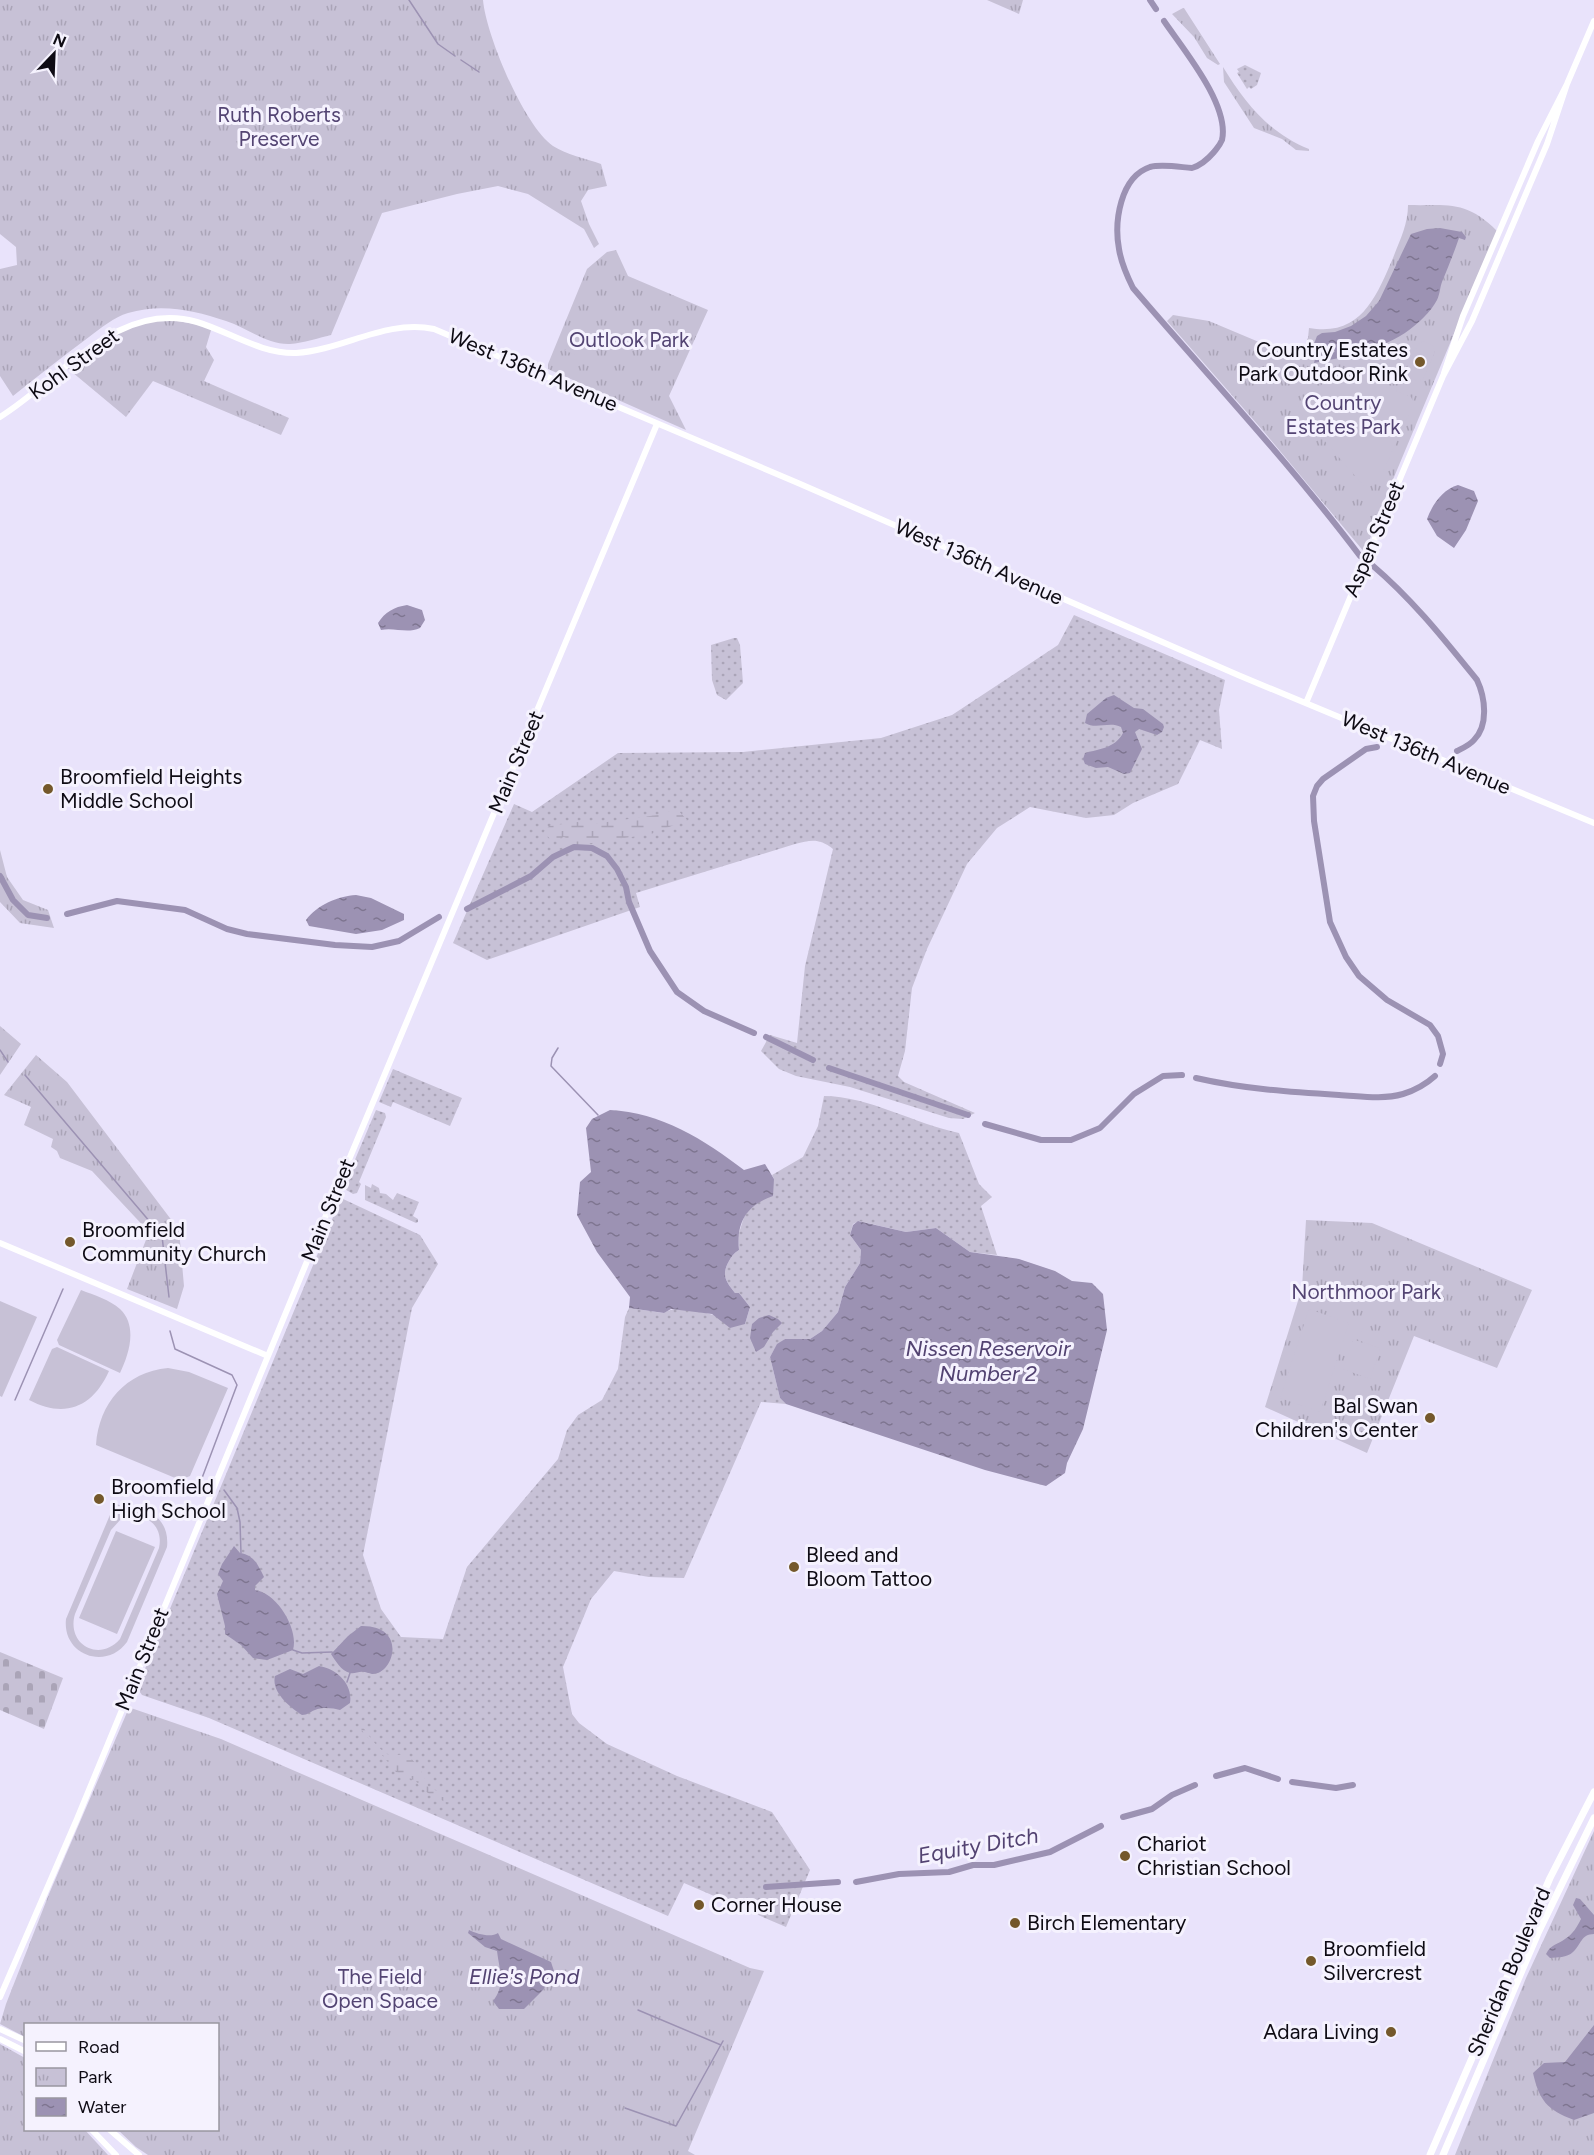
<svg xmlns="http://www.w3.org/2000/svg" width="1594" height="2155" font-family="Figtree,sans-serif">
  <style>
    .grass { fill: url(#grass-dots) }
    .wetland { fill: url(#wetland-marsh) }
    .cemetery { fill: url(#cemetery-stones) }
    .park { fill: url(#park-tufts) }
    .pitch { fill: #c7c1d6; fill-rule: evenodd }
    .water { fill: url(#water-ripples) }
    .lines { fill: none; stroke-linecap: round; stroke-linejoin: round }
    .stream { stroke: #9c92b3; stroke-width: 1.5 }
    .canal { stroke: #9c92b3; stroke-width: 6 }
    .secondary { stroke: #fff; stroke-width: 6 }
    .primary { stroke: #fff; stroke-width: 7 }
    .poi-dot { fill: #74582b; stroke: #f5f2fe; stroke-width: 2 }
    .labels { text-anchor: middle; stroke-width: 6; stroke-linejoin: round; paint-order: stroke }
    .park-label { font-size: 21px; fill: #534473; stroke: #f5f2fe }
    .poi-label { font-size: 21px; fill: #0e0b14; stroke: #f5f2fe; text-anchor: start }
    .street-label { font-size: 21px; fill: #0e0b14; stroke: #f5f2fe }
    .water-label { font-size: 22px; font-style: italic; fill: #524271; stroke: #f5f2fe }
  </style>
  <defs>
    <pattern id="grass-dots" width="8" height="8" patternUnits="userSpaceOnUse" patternTransform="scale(1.5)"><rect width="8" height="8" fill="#c7c1d6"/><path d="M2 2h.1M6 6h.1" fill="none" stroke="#aaa4b7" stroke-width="1.8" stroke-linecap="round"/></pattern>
    <pattern id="wetland-marsh" width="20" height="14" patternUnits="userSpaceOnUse" patternTransform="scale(1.5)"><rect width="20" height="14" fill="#c7c1d6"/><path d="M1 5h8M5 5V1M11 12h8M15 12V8" fill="none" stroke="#aaa4b7"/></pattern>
    <pattern id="cemetery-stones" width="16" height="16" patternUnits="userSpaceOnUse" patternTransform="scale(1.5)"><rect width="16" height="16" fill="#c7c1d6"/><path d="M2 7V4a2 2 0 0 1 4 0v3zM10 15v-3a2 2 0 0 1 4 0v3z" fill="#aaa4b7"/></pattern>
    <pattern id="park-tufts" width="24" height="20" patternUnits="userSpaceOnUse" patternTransform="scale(1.5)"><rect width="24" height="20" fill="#c7c1d6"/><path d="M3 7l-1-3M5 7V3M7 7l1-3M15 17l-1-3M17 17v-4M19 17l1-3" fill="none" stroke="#aaa4b7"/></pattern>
    <pattern id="water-ripples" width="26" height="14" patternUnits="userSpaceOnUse" patternTransform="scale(1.5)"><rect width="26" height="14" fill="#9c92b3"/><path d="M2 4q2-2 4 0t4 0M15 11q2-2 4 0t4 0" fill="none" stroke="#7e7590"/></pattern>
  </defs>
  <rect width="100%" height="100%" fill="#e9e3fb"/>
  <path class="grass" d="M1245,65L1261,73L1257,85L1251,89L1249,87L1247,89L1237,73L1239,72L1237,69Z
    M1074,615L1225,680L1219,710L1222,749L1200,740L1178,784L1133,803L1114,815L1086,818L1030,807L997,828L967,864L927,949L912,988L905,1051L898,1076L904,1082L975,1113L963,1119L949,1118L850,1087L796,1076L779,1069L761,1051L770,1035L797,1043L805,966L833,849C819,838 811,840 795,844L636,893L640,907L487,960L453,943L514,804L532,812L618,753L743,752L881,738L952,715L1058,645Z
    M734,638H737L740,645L743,683L726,700L717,695L712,680L711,645Z
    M393,1069L462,1098L450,1126L393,1102L391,1107L379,1102Z
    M824,1096C868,1096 915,1124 959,1133L979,1184L992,1197L981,1206L997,1255L970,1252L936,1228L906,1232L859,1221L853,1224L850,1235L861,1250L860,1263L845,1287L838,1312L822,1331L810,1339H785L777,1345L770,1357L780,1398L786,1404L761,1402L684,1578L649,1577L614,1571L591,1599L563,1667L572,1714L579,1723L607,1744L677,1776L772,1812L810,1870L786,1927L684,1883L668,1916L209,1718L142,1695L137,1688L341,1198L420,1235L438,1264L412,1308L363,1555L381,1609L401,1637L443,1639L467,1567L558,1459L567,1430L578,1415L602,1400L618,1369L625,1317L629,1308L663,1313C682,1302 724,1319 745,1324L750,1307L739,1293H735C726,1282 721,1275 729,1261C732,1256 734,1253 739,1250L738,1236L744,1217L751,1206L760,1200L774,1179L772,1175L803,1157L818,1126Z
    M376,1110L385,1113L386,1117L359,1182L361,1184L357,1193L353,1194L343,1188Z
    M372,1184L379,1188L380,1193L386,1194L393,1200L397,1193L419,1202L413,1216L418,1219V1222L416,1223L365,1200V1185L371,1188Z"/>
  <path class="wetland" d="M677,809L687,820L651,834L559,848L568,839L564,837L551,840L544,832L549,826L577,822L593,824L657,815Z
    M359,1721C366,1732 376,1747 387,1754C393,1757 400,1753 406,1756C417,1760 425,1777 428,1787L449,1796L448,1803L432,1796L420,1787L416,1781L396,1772L359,1727Z"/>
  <path class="cemetery" d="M0,1652L63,1678L44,1729L0,1710Z"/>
  <path class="park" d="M0,0H483C486,35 524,126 553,146C565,154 587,159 601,164L607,186L588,190L581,201L589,224L599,244L594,248L584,229L528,194L498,186L457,194L382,213L331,335C318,338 304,343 290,344C268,345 247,328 226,321C194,310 161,303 128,313C114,317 101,328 89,337C63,356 38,376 13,396L0,376V269L17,265L16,247L0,234Z
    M987,0H1023L1019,14Z
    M1183,8H1184L1220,64L1218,65L1207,58L1194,37L1172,14Z
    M1223,67C1245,103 1269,133 1309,149V151L1296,150L1282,139L1254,128L1224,82Z
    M1408,205C1448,206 1466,200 1497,231L1379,513L1365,553L1265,433L1167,321L1173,315L1209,321L1299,359L1308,338L1309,328C1361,337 1376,297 1393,258C1400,240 1408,224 1408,205Z
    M616,250L628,276L708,310L669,396L686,430L548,369V364L587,269L607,252Z
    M160,318L212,327L206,347L214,360L204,381L289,418L281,435L153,381L126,417L66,367L110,334Z
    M0,850L7,877L23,900L48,910L54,928L20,923L0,902Z
    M0,1026L21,1044L0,1075Z
    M36,1055L67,1082L179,1230L184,1286L177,1309L127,1289L149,1232L92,1171L60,1158L57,1151L51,1147L53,1139L24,1125L31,1107L4,1095Z
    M1306,1220L1372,1223L1532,1290L1497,1368L1414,1336L1367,1453L1265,1407L1302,1288Z
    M131,1708L221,1739L750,1968L764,1971L688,2151L695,2155H148L136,2147L118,2130H218V2024H26L25,2037L0,2024L6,2004L49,1894L128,1710Z
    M1594,1831V2155H1455L1526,1978Z
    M0,2044L25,2058L26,2130H85L108,2155H0Z"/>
  <path class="pitch" d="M571,331L583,335L577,355L565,351Z
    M1423,341L1433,346L1435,352L1423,379L1418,381L1407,377L1405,372L1418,344Z
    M1399,349L1404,364L1378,373L1373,357Z
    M1340,368L1411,397L1414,403L1381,476C1376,481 1371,487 1363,485L1296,408Z
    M81,1290C94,1295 110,1300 120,1309C138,1326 129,1354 120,1373L59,1345L57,1340Z
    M0,1301L37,1317L2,1397L0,1396Z
    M1309,1309L1349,1323L1320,1412L1280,1398Z
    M1363,1328L1384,1335L1379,1348L1358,1340Z
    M1353,1339L1380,1350L1370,1379L1343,1369Z
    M57,1347L109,1371C93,1407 65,1419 29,1400L52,1349Z
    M168,1368L189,1372L228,1388L190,1476L180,1480L96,1445C99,1403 126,1372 168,1368Z
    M115,1503L123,1507L122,1510C148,1503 170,1520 167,1547L127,1642C106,1671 62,1655 66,1619ZM134,1515C152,1517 163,1530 159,1548L120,1639C99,1663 66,1644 75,1614L111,1530L121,1519Z
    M116,1531L155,1547L117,1634L79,1618Z"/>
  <path class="water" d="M1440,228L1462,232L1466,237L1465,240L1459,238C1454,253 1448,267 1442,282C1440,287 1440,294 1437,300C1425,323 1388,349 1361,349L1354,355L1314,363L1315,359L1330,356L1335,351L1318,347L1315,351L1312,349L1317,336L1322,333L1335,332L1351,326L1366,316L1379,301L1411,234L1427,229Z
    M1458,485L1474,491L1478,501L1466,530L1454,548L1437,536L1427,519C1432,505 1443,489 1458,485Z
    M407,605L422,610L425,620L420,628C407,634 394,627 381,630L378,623C385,612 394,607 407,605Z
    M1114,695L1134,708L1143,709L1163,724L1164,727L1162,732L1157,735L1139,729L1135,732L1142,749L1130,773L1124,774L1108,767L1096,768L1085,764L1083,759L1085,753C1100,749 1115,748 1123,733L1121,727C1109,721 1096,730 1085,723L1087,714L1106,698Z
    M356,895L371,898L404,914V920L382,930L356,934L309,926L306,920C317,905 338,896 356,895Z
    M610,1110C660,1112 705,1140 744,1170L765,1164L774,1179L773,1196C747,1205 736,1222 739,1250C734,1253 732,1256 729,1261C721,1275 726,1282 735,1293H739L750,1307L745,1324L730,1328L712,1314L671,1309L664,1313L629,1308L630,1297L597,1252L577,1215L580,1182L591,1172L586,1128L592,1119Z
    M858,1221L906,1232L936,1228L970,1252L1019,1259L1055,1271L1072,1281L1092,1283L1103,1294L1107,1330L1083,1429L1067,1463L1065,1473L1046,1486L985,1470L786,1404L780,1398L770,1357L777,1344L785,1339H810L822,1331L838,1312L845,1287L860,1263L861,1250L850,1235L853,1225Z
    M769,1315L778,1319L782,1323L773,1332L764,1347L756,1352L750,1338L752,1324L759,1318Z
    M234,1546L240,1553C254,1555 258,1565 264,1577L255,1586V1590C277,1593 299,1629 293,1650L267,1660L253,1658L241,1645L225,1634V1626L217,1594L223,1581L218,1574L222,1564Z
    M361,1626C408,1625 394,1674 373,1674C371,1674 366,1672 364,1672C359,1671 355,1674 350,1673C341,1671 335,1660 331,1654L348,1636Z
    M319,1666C337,1669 353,1684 350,1703L340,1710C333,1708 322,1707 315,1710C309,1712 308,1715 302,1715C290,1707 271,1692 275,1676L290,1669L303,1674Z
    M1576,1898L1580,1899L1594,1915V1934C1581,1934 1581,1945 1573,1952C1567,1958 1557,1957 1550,1958L1546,1954C1551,1944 1557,1945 1565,1939C1573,1934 1577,1927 1581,1919L1573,1905Z
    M469,1930C477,1934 491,1938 498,1933L501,1939L551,1962L554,1971L543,1990L524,2009H499L493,2001C506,1985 499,1969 497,1951L485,1947L468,1933Z
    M1594,2025V2113L1574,2120C1547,2110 1539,2100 1533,2073L1544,2063L1565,2062Z"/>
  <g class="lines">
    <path class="stream" d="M409,0L438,44L455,56
      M461,60L479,72
      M558,1048L552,1058L551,1066L598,1115
      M0,1050L8,1062
      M25,1075L162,1236L169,1297
      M170,1331L175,1349L232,1375L237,1385L202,1478
      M15,1400L63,1289
      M224,1490L237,1508L240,1522L241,1553
      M293,1650L302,1653L332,1652
      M347,1682L350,1673
      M638,2010L721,2045
      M625,2108L676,2126L723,2041"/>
    <path class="canal" d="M1150,0L1156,9
      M1164,21C1183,49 1230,105 1222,140C1220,145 1217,148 1214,152C1208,159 1202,165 1192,168C1179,167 1162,164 1150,167C1120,177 1114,222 1119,249C1121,262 1127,276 1133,288C1209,377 1290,463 1360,556
      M1372,565C1413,600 1443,638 1477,680C1485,697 1489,725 1474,740C1470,745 1463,748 1457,751
      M1377,747L1366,749L1323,779L1317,786L1313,796L1314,821L1330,922L1346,957L1359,976L1387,1000L1430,1025L1438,1036L1443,1054L1440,1064
      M0,876L13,900L28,915L47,918
      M467,909L531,876L553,857L574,847L592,848L607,856L617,869L626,887L629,902L650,951L677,992L704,1011L754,1033
      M67,914L117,901L185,910L227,929L247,934L335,945L372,947L399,941L439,917
      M766,1037L813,1060
      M829,1068L968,1115
      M1196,1078C1244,1089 1290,1092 1339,1095C1360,1096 1382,1100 1403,1094C1416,1090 1425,1085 1435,1076
      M985,1124L1041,1140H1071L1100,1128L1134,1094L1163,1076L1182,1075
      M1216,1776L1245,1768L1278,1779
      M1292,1782L1336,1788L1353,1785
      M1123,1817L1152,1809L1172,1795L1195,1785
      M856,1882L899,1874L949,1872L973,1865H994L1050,1852L1101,1826
      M766,1887L838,1882"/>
    <path class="secondary" d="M1444,373L1463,316L1538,141L1567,84L1594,21
      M0,417C60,380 118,299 197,322C230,332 261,354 296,353C343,350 386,319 434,329L798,483L1238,675L1594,823
      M1306,703L1443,376L1472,321L1547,144L1567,84
      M0,1243L268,1356
      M0,1997L77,1819L348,1162L657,424
      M0,2029L26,2041
      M0,2039L26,2052
      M92,2130L116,2155
      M110,2130L139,2155"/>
    <path class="primary" d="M1430,2155L1550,1878L1594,1792
      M1443,2155L1538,1933L1594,1818"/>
  </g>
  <g class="poi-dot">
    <circle cx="1420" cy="362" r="6"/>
    <circle cx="48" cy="789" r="6"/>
    <circle cx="70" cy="1242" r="6"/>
    <circle cx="1430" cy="1418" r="6"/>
    <circle cx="99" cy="1499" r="6"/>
    <circle cx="794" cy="1567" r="6"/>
    <circle cx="1125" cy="1856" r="6"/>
    <circle cx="699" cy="1905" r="6"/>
    <circle cx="1015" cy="1923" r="6"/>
    <circle cx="1311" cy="1961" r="6"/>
    <circle cx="1391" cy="2032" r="6"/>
  </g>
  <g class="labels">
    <g class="park-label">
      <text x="279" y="122">Ruth Roberts<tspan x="279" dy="24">Preserve</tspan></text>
      <text x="629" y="347">Outlook Park</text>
      <text x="1343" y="410">Country<tspan x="1343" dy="24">Estates Park</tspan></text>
      <text x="1366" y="1299">Northmoor Park</text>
      <text x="380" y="1984">The Field<tspan x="380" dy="24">Open Space</tspan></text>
    </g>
    <g class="poi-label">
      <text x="1408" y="357" text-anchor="end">Country Estates<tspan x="1408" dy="24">Park Outdoor Rink</tspan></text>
      <text x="60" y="784">Broomfield Heights<tspan x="60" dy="24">Middle School</tspan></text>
      <text x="82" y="1237">Broomfield<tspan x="82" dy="24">Community Church</tspan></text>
      <text x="1418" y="1413" text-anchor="end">Bal Swan<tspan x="1418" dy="24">Children's Center</tspan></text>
      <text x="111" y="1494">Broomfield<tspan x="111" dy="24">High School</tspan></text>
      <text x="806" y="1562">Bleed and<tspan x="806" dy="24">Bloom Tattoo</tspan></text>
      <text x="1137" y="1851">Chariot<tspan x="1137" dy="24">Christian School</tspan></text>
      <text x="711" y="1912">Corner House</text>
      <text x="1027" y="1930">Birch Elementary</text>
      <text x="1323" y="1956">Broomfield<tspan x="1323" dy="24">Silvercrest</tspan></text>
      <text x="1379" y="2039" text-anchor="end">Adara Living</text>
    </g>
    <g class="street-label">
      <text transform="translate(74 364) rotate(-36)" y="7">Kohl Street</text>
      <text transform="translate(533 370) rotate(23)" y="7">West 136th Avenue</text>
      <text transform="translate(1374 539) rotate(-67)" y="7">Aspen Street</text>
      <text transform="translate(979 562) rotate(24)" y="7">West 136th Avenue</text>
      <text transform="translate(1426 753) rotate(23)" y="7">West 136th Avenue</text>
      <text transform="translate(516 762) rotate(-67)" y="7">Main Street</text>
      <text transform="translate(328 1210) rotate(-68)" y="7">Main Street</text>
      <text transform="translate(142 1659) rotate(-68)" y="7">Main Street</text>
      <text transform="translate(1509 1972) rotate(-67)" y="7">Sheridan Boulevard</text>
    </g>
    <g class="water-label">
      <text x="988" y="1356">Nissen Reservoir<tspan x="988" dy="25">Number 2</tspan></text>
      <text transform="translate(978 1845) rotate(-10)" y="8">Equity Ditch</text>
      <text x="524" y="1984">Ellie's Pond</text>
    </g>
  </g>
  <rect x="24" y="2023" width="195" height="108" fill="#f5f2fe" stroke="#9996a0" stroke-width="1.5"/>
  <rect x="36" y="2042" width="30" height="9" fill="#ffffff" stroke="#9996a0" stroke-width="1.5"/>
  <text x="78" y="2053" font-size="18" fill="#0e0b14">Road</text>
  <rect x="36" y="2068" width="30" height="18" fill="url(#park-tufts)" stroke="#9996a0" stroke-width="1.5"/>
  <text x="78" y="2083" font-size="18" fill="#0e0b14">Park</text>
  <rect x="36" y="2098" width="30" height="18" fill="url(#water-ripples)" stroke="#9996a0" stroke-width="1.5"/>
  <text x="78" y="2113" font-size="18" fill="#0e0b14">Water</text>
  <g transform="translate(54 54) rotate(23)" stroke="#f5f2fe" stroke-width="4.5" paint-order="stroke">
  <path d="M0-4.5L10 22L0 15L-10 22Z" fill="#0e0b14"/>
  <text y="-9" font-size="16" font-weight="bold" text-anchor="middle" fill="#0e0b14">N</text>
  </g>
</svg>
